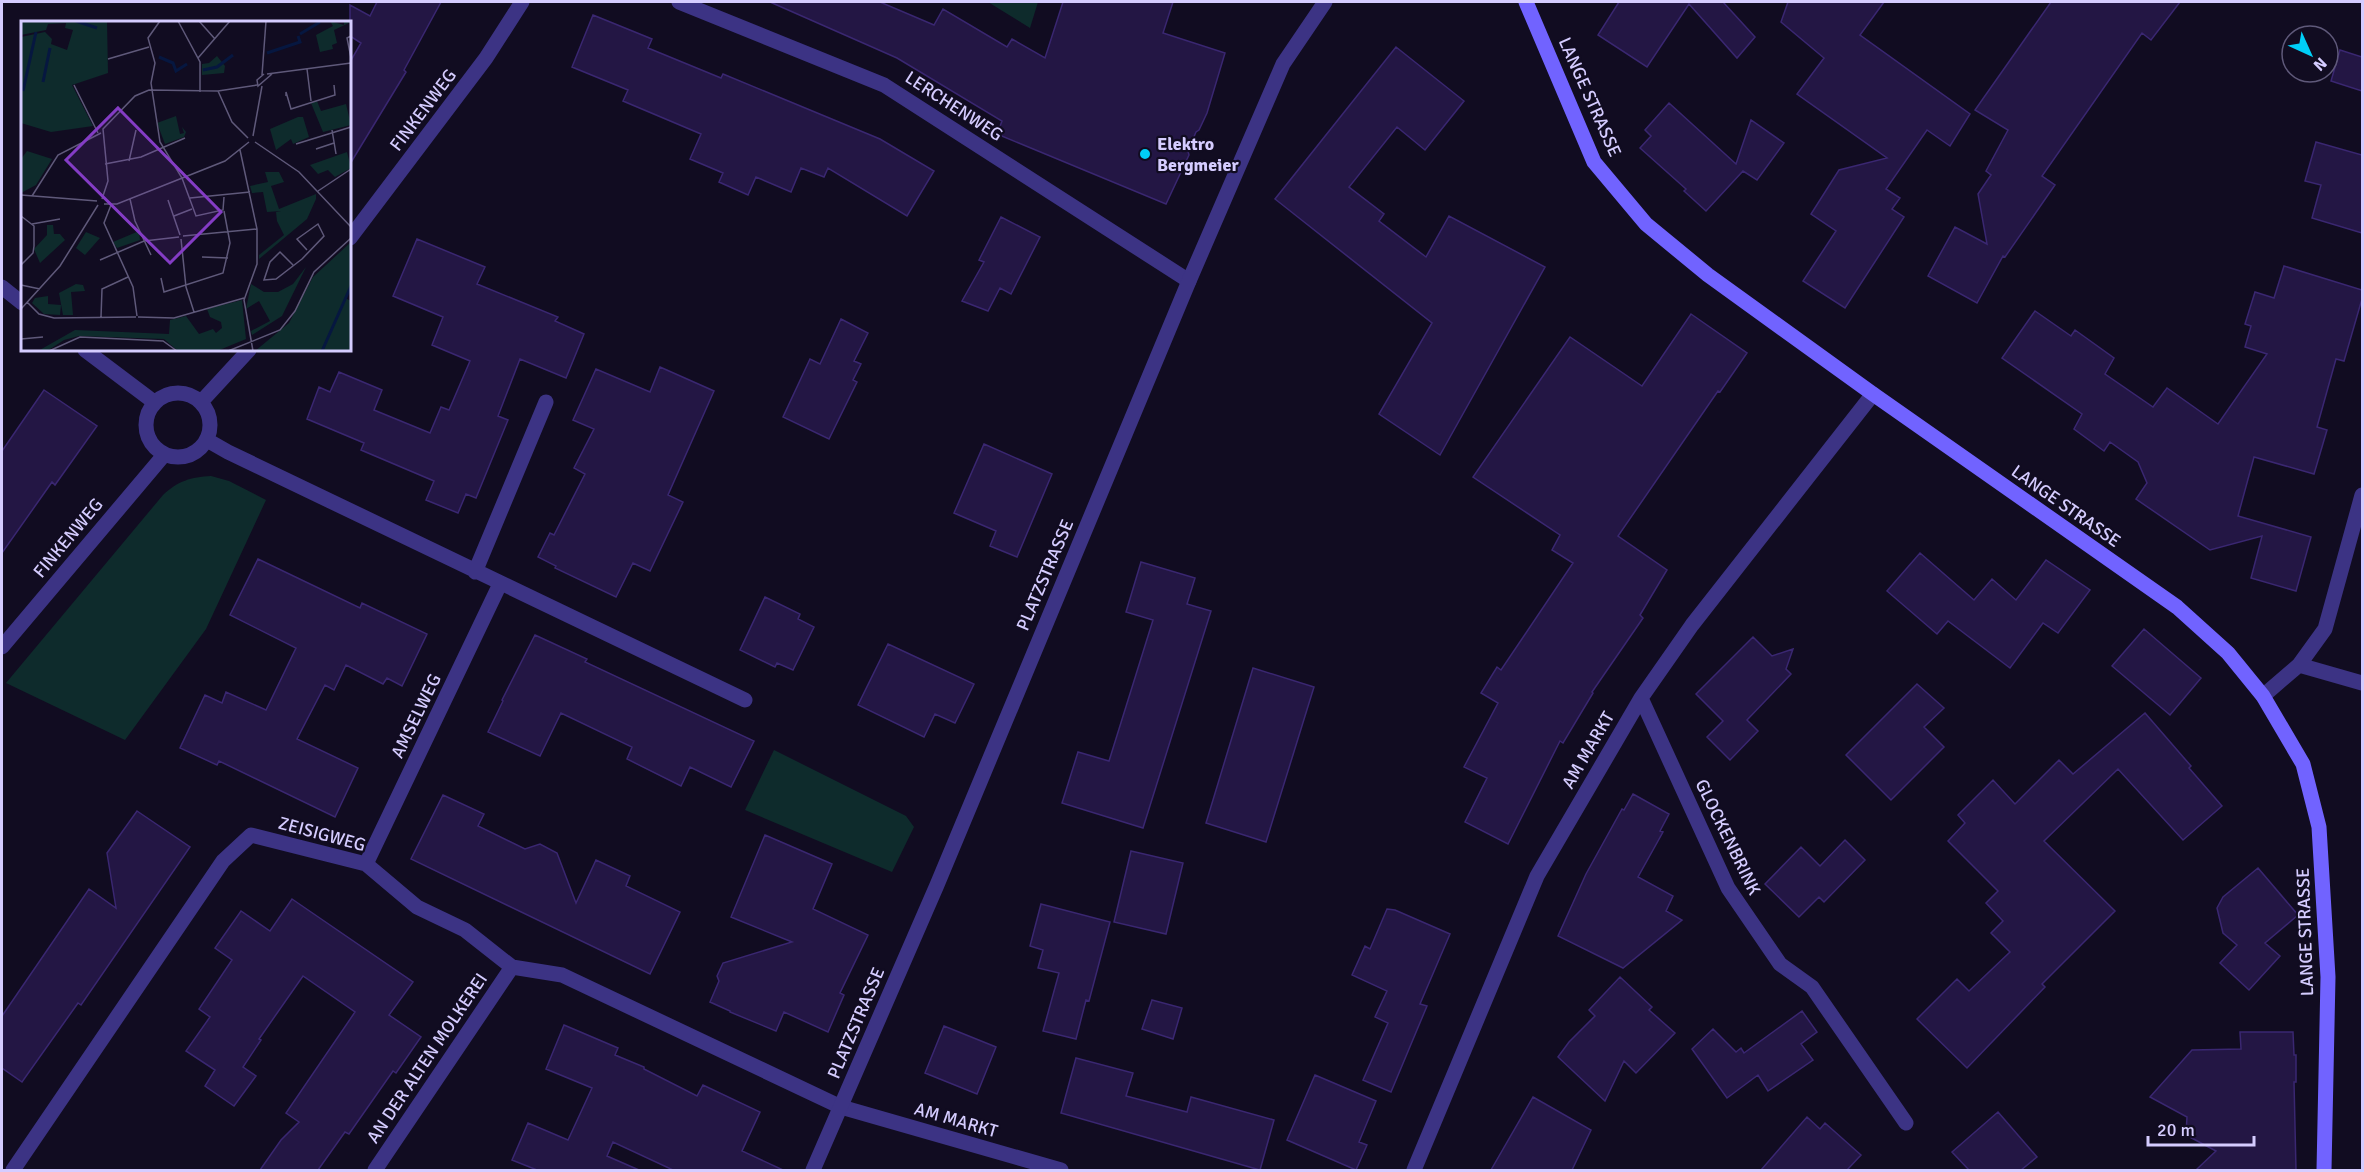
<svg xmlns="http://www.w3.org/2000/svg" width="2364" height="1172" font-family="Signika,sans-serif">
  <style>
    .green { fill: #0e2b2c }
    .building { fill: #231644; stroke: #3a2771; stroke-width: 1.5 }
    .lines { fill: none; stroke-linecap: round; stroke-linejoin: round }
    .minor { stroke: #3c3384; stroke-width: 15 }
    .tertiary { stroke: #3c3384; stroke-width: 15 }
    .secondary { stroke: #7163ff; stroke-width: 15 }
    .poi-dot { fill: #00cef7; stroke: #110c21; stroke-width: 2 }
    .labels { text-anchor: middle; stroke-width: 4.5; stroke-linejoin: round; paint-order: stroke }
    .street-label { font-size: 18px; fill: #d5ccff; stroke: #110c21 }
    .poi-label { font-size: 18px; font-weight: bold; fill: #d5ccff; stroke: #110c21; text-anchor: start }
    .inset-river { fill: none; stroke: #061740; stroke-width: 3 }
    .inset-road { fill: none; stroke: #5f597a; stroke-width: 1.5 }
    .view { fill: #843cc5; fill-opacity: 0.15; stroke: #843cc5; stroke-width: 3 }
    .inset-edge { fill: none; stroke: #d5ccff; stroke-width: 3 }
  </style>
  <rect width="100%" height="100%" fill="#110c21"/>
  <path class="green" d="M988,2H1038L1030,28Z
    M211,476L229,481L266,500L206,629L125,740L6,683L163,495C178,481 191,477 211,476Z
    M774,750L906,816L914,827L892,872L745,810Z"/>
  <path class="building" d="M377,2H441L404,70L406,72L350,164V62L361,43L350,36V5L370,16Z
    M770,2H880L934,25L943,9L1007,47L1012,39L1045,58L1063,2H1173L1163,33L1225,53L1207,113L1199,130L1196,132L1188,151L1189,155L1166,204L997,134L1002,121L897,58Z
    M1619,2H1723L1755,37L1737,58L1689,4L1647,67L1598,35Z
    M1788,2H1884L1860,35L1970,114L1950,146L1927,130L1886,189L1900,198L1892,209L1904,217L1845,308L1803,281L1836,231L1811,214L1839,170L1887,158L1797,94L1824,58L1781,22Z
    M2051,2H2180L2151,40L2142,33L2042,176L2055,185L2005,257L2003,256L1977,303L1928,276L1955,227L1987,244L1978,194L1991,175L1986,171L2008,130L1975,110Z
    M593,15L652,39L648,48L721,78L723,74L880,139L934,171L907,216L828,168L824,177L801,168L791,192L756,177L748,195L719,182L723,173L690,159L701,134L623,101L628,90L572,67Z
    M1396,47L1464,101L1425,150L1397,127L1349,187L1384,214L1379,221L1426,257L1449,216L1545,267L1440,455L1379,414L1432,323L1275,199Z
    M2340,50L2362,57V91L2331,81Z
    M1669,103L1736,164L1751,120L1784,143L1757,180L1743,171L1706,211L1684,191L1686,189L1640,148L1651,136L1645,130Z
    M2316,142L2362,155V233L2312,218L2321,185L2305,181Z
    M1001,217L1040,237L1011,294L1000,288L988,311L962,301L984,262L979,260Z
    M417,239L485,267L477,284L558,317L555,321L584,334L566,378L520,359L498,416L508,420L476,498L466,494L458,513L426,500L434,481L361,450L364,443L307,419L319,387L330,392L339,372L382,390L374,410L430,433L441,407L449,410L470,361L432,345L443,317L393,296Z
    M2284,266L2362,290V299L2344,361L2336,359L2317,427L2327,430L2314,474L2254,457L2238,516L2311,537L2296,591L2251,578L2262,536L2210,550L2136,499L2147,483L2138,462L2110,442L2104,451L2074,429L2082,414L2002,358L2035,311L2071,336L2075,330L2114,358L2105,374L2153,407L2167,388L2218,424L2267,354L2245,347L2251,326L2245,324L2255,292L2274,298Z
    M1691,314L1747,353L1720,392L1718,391L1618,536L1667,570L1640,615L1643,618L1592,692L1593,693L1563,743L1560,741L1508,844L1465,822L1487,778L1464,767L1498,703L1481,693L1497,667L1501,670L1573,563L1552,550L1560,535L1473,477L1570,337L1642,386Z
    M841,319L868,333L854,361L861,364L853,380L857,382L829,439L783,417L810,359L820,364Z
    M660,367L714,391L668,495L683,502L650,571L633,563L616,597L555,568L556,566L538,557L550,533L554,535L585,474L574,468L594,429L573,420L596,369L650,392Z
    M44,390L97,426L55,485L52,482L2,553V451Z
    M984,444L1052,474L1017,557L990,546L996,531L954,513Z
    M1920,553L1974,600L1992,579L2016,600L2046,560L2090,590L2058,633L2043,623L2010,668L1948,621L1937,634L1887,591Z
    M258,559L360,608L362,603L427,634L402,686L387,678L383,684L346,665L334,690L325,685L297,739L358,768L335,817L219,761L217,765L180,748L205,695L222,703L226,692L266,710L296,648L230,615Z
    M1141,562L1195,578L1187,604L1211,611L1143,828L1062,803L1078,752L1109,761L1153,620L1126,612Z
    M765,597L800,614L798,619L814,627L793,670L777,663L775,667L740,650Z
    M2144,629L2201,678L2170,715L2112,666Z
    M535,635L587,659L585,662L754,741L731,787L690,767L681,786L627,759L632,747L561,713L540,756L488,732L503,701L502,700Z
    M1753,637L1772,656L1793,649L1786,669L1791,674L1747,720L1758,731L1730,760L1707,737L1723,721L1696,694Z
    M888,644L974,684L955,723L935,714L924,737L858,705Z
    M1253,668L1314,687L1266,842L1206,823Z
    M1917,684L1944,708L1924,727L1944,747L1891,800L1846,755Z
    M2145,713L2191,766L2189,768L2222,806L2183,840L2118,769L2044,841L2115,911L2042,984L2045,987L1967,1068L1917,1019L1957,979L1969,991L2010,952L1991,933L2003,921L1986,903L1998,891L1948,841L1965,823L1958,815L1993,780L2015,804L2059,760L2073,774Z
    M1633,794L1669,814L1660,831L1663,832L1638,877L1673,896L1666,911L1682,920L1623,968L1558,936L1586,874L1622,809L1624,810Z
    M443,795L484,814L478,826L525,849L540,844L557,853L576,903L596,860L630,876L626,886L680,912L650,974L411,859Z
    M137,811L190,847L81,1005L78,1003L22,1082L2,1068V1016L89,889L116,908L107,853Z
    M765,835L832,864L813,909L868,935L840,993L844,995L828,1032L784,1012L776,1031L730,1012V1011L710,1002L719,981L717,976L723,963L792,942L731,917Z
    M1845,840L1865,860L1824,902L1819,897L1799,917L1765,884L1801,847L1820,866Z
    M1131,851L1183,863L1166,934L1114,922Z
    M2258,868L2298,915L2265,943L2280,956L2249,990L2220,963L2237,945L2223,933L2217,908L2223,897Z
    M292,899L413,982L389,1015L421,1037L396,1073L393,1071L349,1134L345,1132L318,1170H260L281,1140L299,1122L286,1113L355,1012L303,976L259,1039L261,1040L243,1067L256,1076L234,1106L205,1086L215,1070L186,1051L210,1017L199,1009L232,960L215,948L241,911L270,931Z
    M1041,904L1110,922L1089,1001L1086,1000L1076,1039L1043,1031L1059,973L1038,968L1043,950L1030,946Z
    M1387,909L1395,910L1450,934L1420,1004L1427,1006L1391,1092L1363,1080L1388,1023L1375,1017L1387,991L1352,975L1365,946L1370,949Z
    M1620,977L1652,1007L1649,1010L1675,1033L1636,1073L1624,1061L1605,1101L1558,1057L1569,1042L1595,1016L1589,1010Z
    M1152,1000L1182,1008L1173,1039L1142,1029Z
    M1802,1011L1817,1032L1801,1044L1813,1060L1768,1091L1758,1075L1727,1098L1692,1049L1713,1029L1736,1052L1741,1048L1744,1053Z
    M564,1025L618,1048L615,1055L644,1067V1069L697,1096L703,1085L760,1112L742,1151L783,1170H673L613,1142L607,1156L639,1170H537L512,1160L528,1123L568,1140L592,1088L546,1069Z
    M944,1026L996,1047L977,1094L925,1073Z
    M2240,1032H2293L2294,1055H2296V1082H2294L2296,1170H2196L2216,1151L2186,1135L2187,1117L2150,1097L2192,1050L2241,1049Z
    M1076,1058L1133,1073L1126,1096L1187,1112L1191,1097L1274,1120L1260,1170L1061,1113Z
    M1315,1075L1376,1101L1359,1142L1367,1145L1356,1170L1287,1140Z
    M1533,1097L1591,1130L1572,1170H1491Z
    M1998,1112L2037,1157L2021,1170H1969L1952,1152Z
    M1807,1117L1820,1129L1825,1123L1861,1155L1847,1170H1761Z"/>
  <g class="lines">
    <path class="minor" d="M679,2L884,85L1189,281
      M350,238L486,58L522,2
      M2,287L22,303
      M85,350L154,402
      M146 425a32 32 0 1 1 64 0a32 32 0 1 1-64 0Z
      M201,402L249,350
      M207,440L228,452L745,700
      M475,572L546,402
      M2,647L164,455
      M2299,665L2362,683
      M2263,696L2299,665L2325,629L2362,495
      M1641,698L1728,888L1780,964L1812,987L1906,1123
      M366,864L500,584
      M13,1170L223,861L251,835L366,864L417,907L465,930L512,967L562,975L841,1107L1061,1170
      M375,1170L512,967
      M1414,1170L1537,876L1641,698L1692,625L1873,394"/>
    <path class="tertiary" d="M813,1170L937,885L1189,281L1283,64L1325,2"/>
    <path class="secondary" d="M1526,2L1594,162L1646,224L1708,275L1873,394L2177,607L2228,653L2263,696L2303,764L2319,827L2328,977L2324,1170"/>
  </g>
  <circle class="poi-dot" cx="1145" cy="154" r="6"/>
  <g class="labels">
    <g class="street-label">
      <text transform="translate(1590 97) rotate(66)" y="6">LANGE STRASSE</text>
      <text transform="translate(954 106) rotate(33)" y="6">LERCHENWEG</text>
      <text transform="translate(423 110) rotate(-53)" y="6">FINKENWEG</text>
      <text transform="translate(2066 506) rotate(35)" y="6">LANGE STRASSE</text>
      <text transform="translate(68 538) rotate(-50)" y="6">FINKENWEG</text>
      <text transform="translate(1045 575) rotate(-67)" y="6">PLATZSTRASSE</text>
      <text transform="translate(416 716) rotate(-64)" y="6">AMSELWEG</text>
      <text transform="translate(1588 750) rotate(-60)" y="6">AM MARKT</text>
      <text transform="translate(322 834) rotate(15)" y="6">ZEISIGWEG</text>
      <text transform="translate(1728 837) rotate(64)" y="6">GLOCKENBRINK</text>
      <text transform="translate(2305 932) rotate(-92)" y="6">LANGE STRASSE</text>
      <text transform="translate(856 1023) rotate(-67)" y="6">PLATZSTRASSE</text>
      <text transform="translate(427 1058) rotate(-56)" y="6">AN DER ALTEN MOLKEREI</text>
      <text transform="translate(956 1120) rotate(16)" y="6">AM MARKT</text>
    </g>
    <g class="poi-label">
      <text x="1157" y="150">Elektro<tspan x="1157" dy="21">Bergmeier</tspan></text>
    </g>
  </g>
  <g transform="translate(21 21)">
    <rect width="330" height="330" fill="#110c21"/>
    <path d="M0,0H86L87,52L51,64L72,105L30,111L0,102V16L24,11L31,18L30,23L46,29L52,9L44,7L45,2L27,3L25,9L0,14ZM309,0L323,4V0L330,1L313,9L316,22L311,24L312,28L299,31L295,14L312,5ZM196,35L204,45L203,52L181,54V43L188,42ZM296,80L300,90L325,83L330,104L302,111L290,82ZM155,95L159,113L163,112L161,106L165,111L163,116L144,123L136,102ZM277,96H282L288,116L272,123L270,118L255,129L249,108ZM6,130L31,138L15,164L0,172V138ZM326,131L330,147L314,156L307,149L297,153L289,144ZM244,151H258L263,161L250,165L258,188L295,173V178L286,198L238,238V234L263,214L256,200L255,191L260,190L246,191L242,171L231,172L229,165L247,161ZM26,204H32L33,213H39L44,219L19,242L13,228L26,214ZM118,210L119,219L96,227L92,221ZM65,211L79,217L64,234L55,227ZM330,221V264L300,330H234L268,302L292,256ZM285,246L261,295L231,314L230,310L249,300L238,280L225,288L230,263L243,271H257L272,263ZM55,263L62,264L64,270L50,271L52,294H42L38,272ZM27,275V283L40,284L39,294L23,293L11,282L14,277ZM324,277L330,280V330H302ZM221,279L225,318L196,330H157L143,318L58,315L43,319L26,330H17L54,309L148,313L149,299L165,295L178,313L192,308L195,312L201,307L200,301L189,296L186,288Z" fill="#0e2b2c"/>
    <path class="inset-river" d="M55,0L76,7M279,13L299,1M246,32L279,21L277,15M138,36L152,42L155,50L166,43M182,49L196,46L212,34M22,61L29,27M2,70L15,11M301,330L330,265"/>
    <path class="inset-road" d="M139,0L127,17L134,42L130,62L139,121L161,157L175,195L202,189L203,176M157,0L179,41V71M178,0L194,18M330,15L326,17L330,37M177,37L209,0M87,38L128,26M286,48L290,80M243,53L236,59L237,65L251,53M246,53L330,42M241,54L245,0M53,64L77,112M197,70L211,101L227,117M265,75V71L270,88L314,74L313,64M311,109L315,133M232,115L241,65M234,121L278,151L330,206M275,123L330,106M295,128L313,122M219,129L236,208V243L223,279L232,330M108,140L115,109M84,143L120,136L164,117M297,170L330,148M0,174L76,180M11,175L37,134L80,112M169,177L229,171M81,178L87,160L82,108L114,75L128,69L197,70L236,64M109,178L114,200L130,234M147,179L159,214M83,183H96L204,140L228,121M90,184L83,202L112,266L116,295M0,195L13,205V225L12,232L0,244M153,195L171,188M11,203L39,198M162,215L236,208M160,218L165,266L173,291M181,236L207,237M281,238L303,215L297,203L276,218L286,229M79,239L123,220L158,216M272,244L259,231L249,241L243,259L255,258L281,238M140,257L143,271L202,252L209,222L203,190M0,264L19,268M6,281L18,293L33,297L115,296M0,288L39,245L77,184M80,296L81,268L107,256M117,296L153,297L223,277M0,318L22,316M28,330L59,316L142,320L156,330M207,330L259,309L274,290L293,251L330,217"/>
    <path class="view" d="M97,87L200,191L149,242L45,139Z"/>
    <rect width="330" height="330" class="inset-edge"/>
  </g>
  <rect width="2364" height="1172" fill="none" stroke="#d5ccff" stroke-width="6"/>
  <g transform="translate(2310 54) rotate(135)"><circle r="28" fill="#110c21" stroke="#5f597a" stroke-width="1.5"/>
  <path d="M0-4.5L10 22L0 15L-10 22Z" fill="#00cef7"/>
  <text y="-9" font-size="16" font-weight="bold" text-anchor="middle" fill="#d5ccff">N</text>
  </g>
  <path d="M2148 1136v9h106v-9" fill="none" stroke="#d5ccff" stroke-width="3"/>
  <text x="2157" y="1136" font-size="18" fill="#d5ccff" stroke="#110c21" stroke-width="4.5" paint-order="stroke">20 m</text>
</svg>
